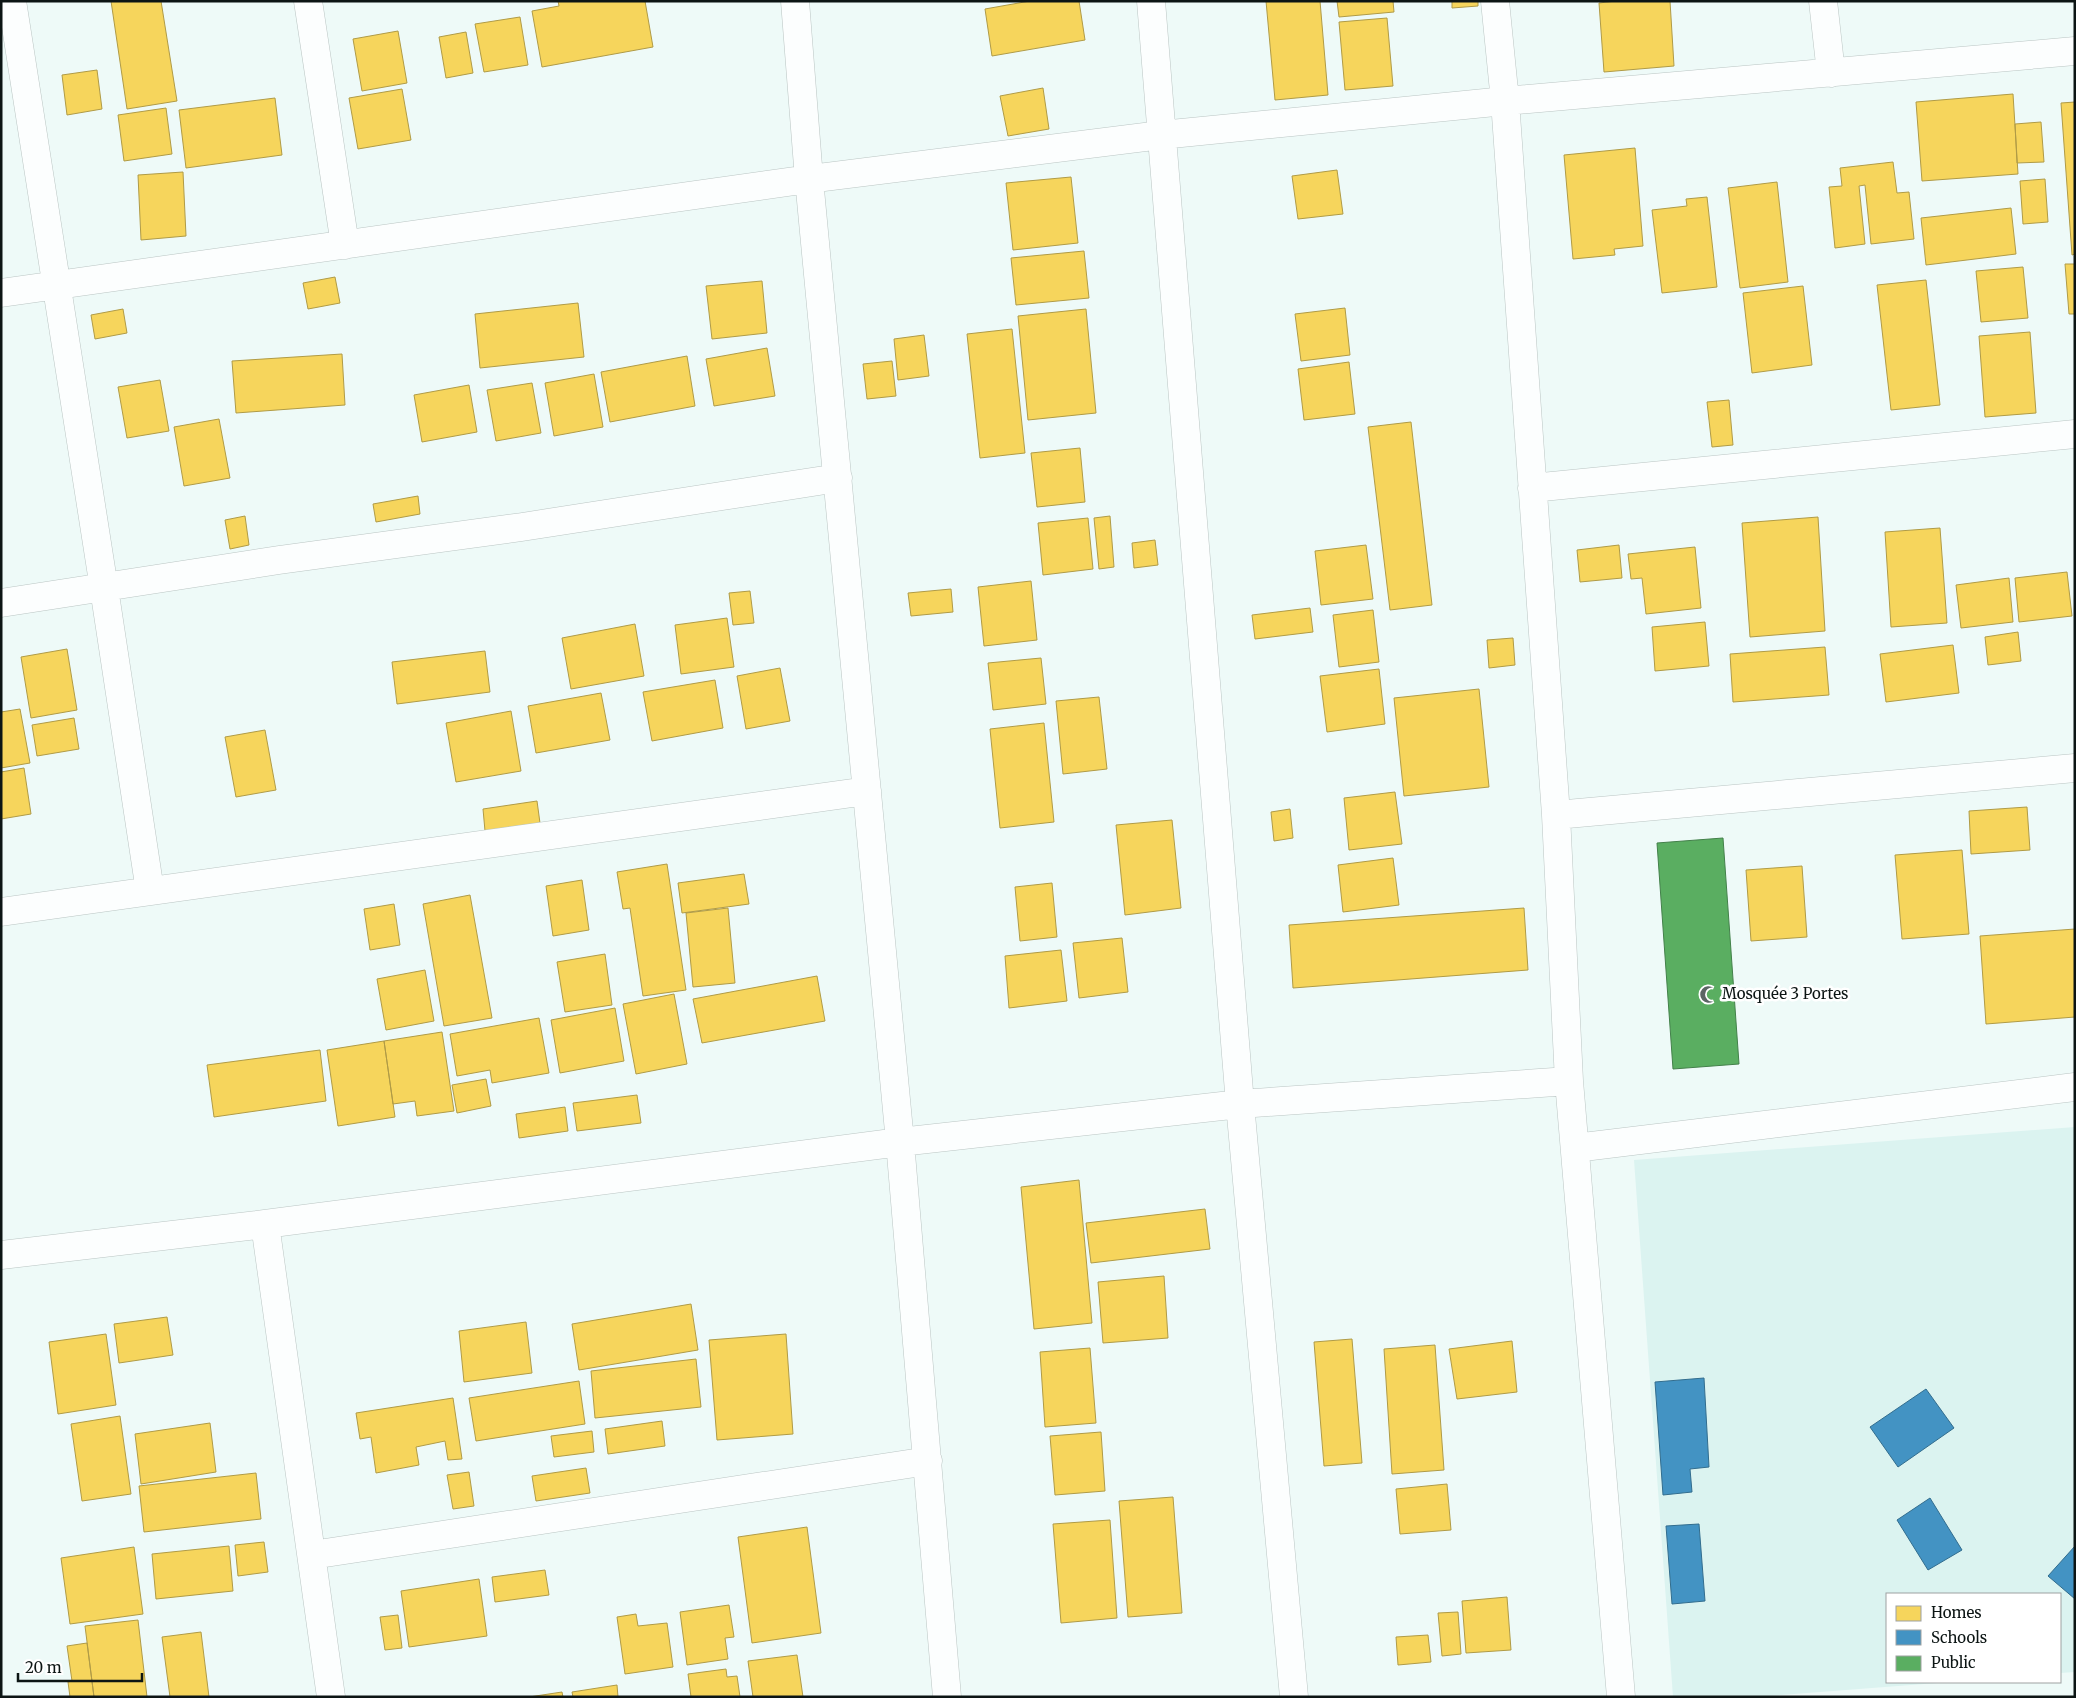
<svg xmlns="http://www.w3.org/2000/svg" width="2076" height="1698" font-family="Merriweather,serif">
  <style>
    .built { fill: #dbf3f0 }
    .homes { fill: #f6d55c; stroke: #b09b46 }
    .schools { fill: #4393c3; stroke: #326d8e }
    .public { fill: #5aae61; stroke: #43804a }
    .lines { fill: none; stroke-linecap: round; stroke-linejoin: round }
    .minor-casing { stroke: #bac5c3; stroke-width: 29 }
    .minor { stroke: #fcfefe; stroke-width: 28 }
    .labels { text-anchor: middle; stroke-width: 5; stroke-linejoin: round; paint-order: stroke }
    .poi-label { font-size: 15px; fill: #0c1514; stroke: #fff; text-anchor: start }
  </style>
  <rect width="100%" height="100%" fill="#eefaf8"/>
  <path class="built" d="M2075,1127V1672L2060,1673V1594H1887V1682H1950L1757,1697H1673L1634,1160Z"/>
  <path class="homes" d="M111,1H161L177,101L127,109Z
    M558,1H645L653,47L542,67L532,11L559,6Z
    M1030,1H1079L1085,40L992,56L985,9Z
    M1266,1H1320L1328,95L1275,100Z
    M1337,1H1393L1394,12L1339,17Z
    M1452,1H1478V6L1452,8Z
    M1616,1H1670L1674,66L1604,72L1599,3Z
    M520,17L528,65L484,72L475,24Z
    M1387,18L1393,86L1345,90L1339,22Z
    M398,31L407,83L362,91L353,39Z
    M466,32L473,73L446,78L439,37Z
    M97,70L102,109L67,115L62,75Z
    M1043,88L1049,129L1008,136L1000,96Z
    M402,89L411,140L358,149L349,98Z
    M2013,94L2018,174L1922,181L1916,102Z
    M275,98L282,155L186,168L179,110Z
    M2075,102V254L2072,255L2061,103Z
    M166,108L172,154L124,161L118,115Z
    M2041,122L2044,162L2017,163L2015,124Z
    M1635,148L1643,246L1614,249L1615,255L1573,259L1564,155Z
    M1893,162L1897,193L1909,192L1914,239L1871,244L1865,185L1859,186L1865,244L1835,248L1829,187L1842,186L1840,168Z
    M1337,170L1343,214L1298,219L1292,176Z
    M183,172L186,236L141,240L138,175Z
    M1071,177L1078,243L1013,250L1006,183Z
    M2045,179L2048,222L2023,224L2020,181Z
    M1777,182L1788,282L1740,288L1728,188Z
    M1707,197L1717,287L1662,293L1652,210L1687,206L1686,199Z
    M2011,208L2016,254L1926,265L1921,218Z
    M1084,251L1089,298L1016,305L1011,258Z
    M2065,264H2075V314H2069Z
    M2023,267L2028,318L1981,322L1976,271Z
    M335,277L340,303L308,309L303,283Z
    M1926,280L1940,405L1891,410L1877,285Z
    M762,281L767,333L712,339L706,286Z
    M1803,286L1812,365L1752,373L1743,293Z
    M578,303L584,357L480,368L475,314Z
    M1345,308L1350,355L1301,361L1295,314Z
    M123,309L127,333L95,339L91,315Z
    M1086,309L1096,413L1028,420L1018,316Z
    M1012,329L1025,453L980,458L967,334Z
    M2030,332L2036,413L1985,417L1979,336Z
    M924,335L929,376L898,380L894,339Z
    M767,348L775,396L714,406L706,359Z
    M342,354L345,405L236,413L232,361Z
    M687,356L695,406L610,422L601,372Z
    M892,361L896,396L867,399L863,364Z
    M1349,362L1355,414L1304,420L1298,369Z
    M594,374L603,427L554,436L545,383Z
    M160,380L169,431L127,438L118,387Z
    M532,383L541,433L496,441L487,390Z
    M469,385L477,432L422,442L414,395Z
    M1729,400L1733,445L1712,447L1707,402Z
    M219,419L230,478L184,486L174,427Z
    M1411,422L1432,605L1390,610L1368,427Z
    M1080,448L1085,502L1037,507L1031,453Z
    M418,496L420,514L376,522L373,504Z
    M245,516L249,545L230,549L225,520Z
    M1110,516L1114,567L1099,569L1094,518Z
    M1818,517L1825,631L1750,637L1742,523Z
    M1088,518L1093,569L1043,575L1038,523Z
    M1940,528L1947,623L1891,627L1885,532Z
    M1155,540L1158,565L1134,568L1132,543Z
    M1366,545L1373,599L1321,605L1315,551Z
    M1619,545L1622,578L1580,582L1577,550Z
    M1695,547L1701,608L1646,614L1642,578L1631,579L1628,554Z
    M2067,572L2072,616L2019,622L2015,578Z
    M2009,578L2013,622L1961,628L1956,585Z
    M1031,581L1037,640L984,646L978,587Z
    M951,589L953,612L911,616L908,593Z
    M750,591L754,623L733,625L729,593Z
    M1310,608L1313,632L1255,639L1252,615Z
    M1373,610L1379,662L1339,667L1333,615Z
    M727,618L734,667L681,674L675,625Z
    M1705,622L1709,666L1655,671L1652,627Z
    M635,624L644,676L571,689L562,638Z
    M2018,632L2021,661L1988,665L1985,637Z
    M1513,638L1515,665L1489,668L1487,640Z
    M1953,645L1959,693L1886,702L1880,654Z
    M1825,647L1829,695L1733,702L1730,654Z
    M67,649L77,710L31,718L21,657Z
    M485,651L490,692L397,704L392,662Z
    M1041,658L1046,704L993,710L988,663Z
    M780,668L790,721L746,729L737,676Z
    M1379,669L1385,724L1327,732L1320,676Z
    M715,680L723,728L652,741L643,692Z
    M1479,689L1489,787L1404,796L1394,698Z
    M601,693L610,740L536,753L528,706Z
    M1099,697L1107,769L1063,774L1056,701Z
    M20,709L30,763L1,768V712Z
    M511,711L521,771L456,782L446,723Z
    M74,718L79,749L37,756L32,725Z
    M1044,723L1054,822L1000,828L990,729Z
    M265,730L276,790L236,797L225,737Z
    M24,768L31,814L1,819V772Z
    M1395,792L1402,844L1349,850L1344,798Z
    M537,801L540,823L485,831L483,809Z
    M2027,807L2030,850L1971,854L1969,811Z
    M1290,809L1293,838L1274,841L1271,812Z
    M1172,820L1181,908L1125,915L1116,825Z
    M1962,850L1969,934L1902,939L1895,855Z
    M1393,858L1399,905L1343,912L1338,865Z
    M667,864L686,990L643,996L630,908L623,909L617,872Z
    M1802,866L1807,937L1751,941L1746,870Z
    M744,874L749,904L682,913L678,883Z
    M582,880L589,930L553,936L546,886Z
    M1052,883L1057,937L1020,941L1015,887Z
    M470,895L492,1018L444,1026L423,904Z
    M394,904L400,945L370,950L364,909Z
    M728,908L735,983L693,987L686,913Z
    M1524,908L1528,970L1293,988L1289,925Z
    M2075,929V1017L1986,1024L1980,936Z
    M1122,938L1128,992L1079,998L1073,943Z
    M1061,950L1067,1001L1009,1008L1005,956Z
    M605,954L612,1005L565,1012L557,962Z
    M425,970L434,1021L386,1030L377,979Z
    M817,976L825,1021L702,1043L693,999Z
    M674,994L687,1064L636,1074L623,1004Z
    M615,1008L624,1061L560,1073L551,1020Z
    M539,1018L549,1073L492,1083L490,1070L457,1076L450,1034Z
    M442,1032L454,1111L417,1116L415,1101L393,1104L384,1041Z
    M384,1041L395,1117L338,1126L327,1050Z
    M320,1050L326,1101L214,1117L207,1065Z
    M486,1079L491,1106L457,1113L452,1085Z
    M637,1095L641,1123L577,1131L573,1103Z
    M565,1107L568,1131L519,1138L516,1114Z
    M1079,1180L1092,1323L1034,1329L1021,1187Z
    M1205,1209L1210,1249L1091,1263L1086,1223Z
    M1164,1276L1168,1338L1103,1343L1098,1282Z
    M691,1304L698,1350L579,1370L572,1324Z
    M167,1317L173,1355L119,1363L114,1324Z
    M526,1322L532,1373L464,1382L459,1331Z
    M106,1334L116,1405L58,1414L49,1342Z
    M786,1334L793,1434L717,1440L709,1340Z
    M1352,1339L1362,1463L1324,1466L1314,1342Z
    M1512,1341L1517,1392L1457,1399L1449,1349Z
    M1435,1345L1444,1470L1392,1474L1384,1349Z
    M1090,1348L1096,1423L1045,1427L1040,1352Z
    M696,1359L701,1407L595,1418L591,1371Z
    M579,1381L585,1424L476,1441L469,1398Z
    M453,1398L462,1459L448,1460L445,1441L416,1447L419,1465L376,1473L371,1437L360,1439L356,1413Z
    M120,1416L131,1494L82,1501L71,1424Z
    M662,1421L665,1446L608,1454L605,1429Z
    M210,1423L216,1472L141,1484L135,1434Z
    M592,1431L594,1452L554,1457L551,1436Z
    M1101,1432L1105,1491L1055,1495L1050,1436Z
    M586,1468L590,1493L536,1501L532,1476Z
    M469,1472L474,1506L453,1509L447,1475Z
    M256,1473L261,1519L144,1532L139,1486Z
    M1447,1484L1451,1530L1400,1534L1396,1489Z
    M1173,1497L1182,1613L1128,1617L1119,1501Z
    M1110,1520L1117,1618L1061,1623L1053,1524Z
    M807,1527L821,1633L752,1643L738,1537Z
    M264,1542L268,1572L238,1576L235,1545Z
    M229,1546L233,1591L156,1599L152,1554Z
    M134,1547L143,1614L70,1624L61,1558Z
    M545,1570L549,1595L495,1602L492,1577Z
    M479,1579L487,1636L409,1647L401,1591Z
    M1507,1597L1511,1650L1466,1653L1462,1601Z
    M729,1605L734,1637L725,1638L728,1659L687,1665L680,1612Z
    M1458,1612L1461,1654L1442,1656L1438,1613Z
    M636,1614L638,1626L667,1623L673,1667L625,1674L617,1617Z
    M398,1615L402,1648L385,1650L380,1617Z
    M138,1620L147,1697H94L85,1626Z
    M201,1632L209,1697H170L162,1637Z
    M1428,1635L1431,1662L1398,1665L1396,1637Z
    M87,1643L94,1697H70L68,1682L72,1681L67,1646Z
    M797,1655L803,1697H753L748,1661Z
    M726,1669L727,1677L737,1676L740,1697H691L688,1674Z
    M617,1685L618,1697H573L572,1692Z
    M562,1692L563,1697H529Z"/>
  <path class="schools" d="M1704,1378L1709,1467L1690,1469L1692,1492L1663,1495L1655,1382Z
    M1926,1389L1954,1428L1898,1467L1870,1427Z
    M1930,1498L1962,1550L1928,1570L1897,1520Z
    M1699,1524L1705,1601L1672,1604L1666,1526Z
    M2075,1546V1599L2048,1576Z"/>
  <path class="public" d="M1723,838L1739,1064L1673,1069L1657,843Z"/>
  <g class="lines">
    <defs>
      <path id="minor" d="M12,1L104,588L150,891
        M308,1L345,245
        M795,1L809,179L900,1142L947,1697
        M1151,1L1240,1104L1294,1697
        M1495,1L1505,101L1556,815L1569,1081L1621,1697
        M1823,1L1831,73
        M1,293L809,179L1161,135L1505,101L2075,51
        M1532,488L2075,434
        M1,603L279,560L522,527L838,478
        M1556,815L2075,768
        M1,912L867,791
        M1575,1148L2075,1087
        M265,1224L331,1697
        M1,1255L265,1224L900,1142L1240,1104L1569,1081
        M312,1555L928,1461"/>
    </defs>
    <use href="#minor" class="minor-casing"/>
    <use href="#minor" class="minor"/>
  </g>
  <defs>
    <symbol id="mosque-bare" viewBox="-9 -9 18 18"><path d="M3.5-4.9A6 6 0 1 0 3.5 4.9A5 5 0 1 1 3.5-4.9Z" fill="#5b6564" stroke="#fff" stroke-width="2.5" paint-order="stroke"/></symbol>
  </defs>
  <g fill-rule="evenodd">
    <use href="#mosque-bare" x="1696" y="982" width="25" height="25"/>
  </g>
  <g class="labels">
    <g class="poi-label">
      <text x="1722" y="999">Mosquée 3 Portes</text>
    </g>
  </g>
  <rect width="2076" height="1698" fill="none" stroke="#0c1514" stroke-width="5"/>
  <rect x="1886" y="1593" width="175" height="90" fill="#ffffff" stroke="#9ea1a1"/>
  <rect x="1896" y="1606" width="25" height="15" fill="#f6d55c" stroke="#9ea1a1"/>
  <text x="1931" y="1618" font-size="15" fill="#0c1514">Homes</text>
  <rect x="1896" y="1630" width="25" height="15" fill="#4393c3" stroke="#9ea1a1"/>
  <text x="1931" y="1643" font-size="15" fill="#0c1514">Schools</text>
  <rect x="1896" y="1656" width="25" height="15" fill="#5aae61" stroke="#9ea1a1"/>
  <text x="1931" y="1668" font-size="15" fill="#0c1514">Public</text>
  <path d="M18 1673v8h124v-8" fill="none" stroke="#0c1514" stroke-width="2.5"/>
  <text x="25" y="1673" font-size="15" fill="#0c1514" stroke="#ffffff" stroke-width="4" paint-order="stroke">20 m</text>
</svg>
